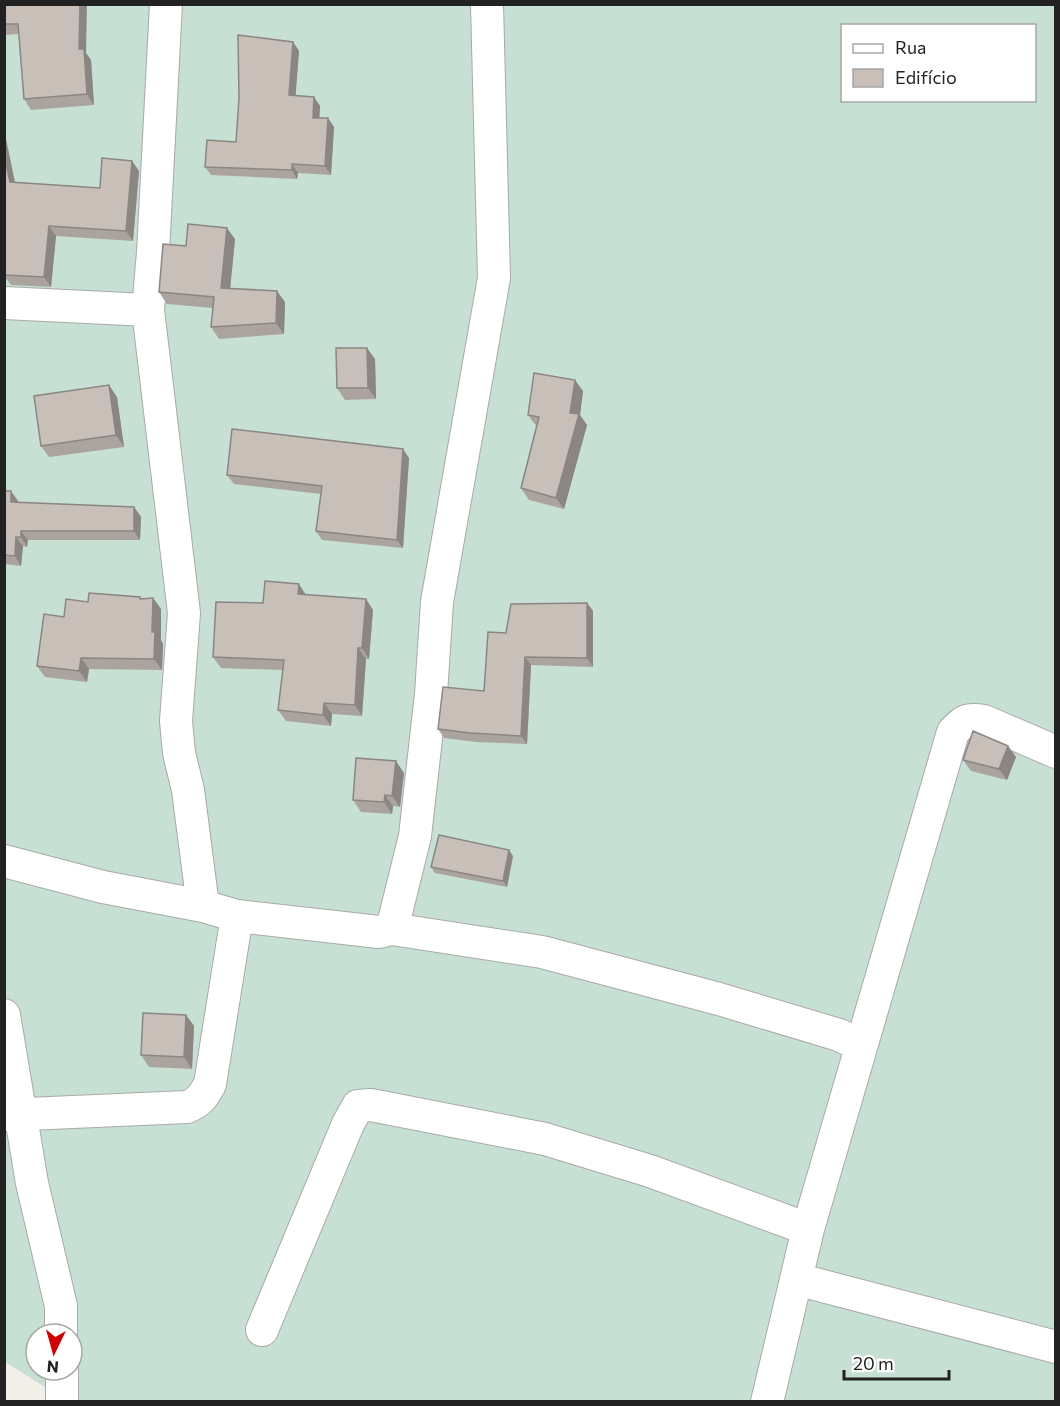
<svg xmlns="http://www.w3.org/2000/svg" width="1060" height="1406" font-family="Commissioner,sans-serif">
  <style>
    .wetland { fill: #c6e0d4; fill-rule: evenodd }
    .lines { fill: none; stroke-linecap: round; stroke-linejoin: round }
    .minor-casing { stroke: #a9a9a9; stroke-width: 34 }
    .minor { stroke: #fff; stroke-width: 32 }
    .wall { fill: #aba49e }
    .shaded-wall { fill: #8b8681 }
    .building { fill: #c7bfb8; stroke: #8b8681; stroke-width: 1.5 }
  </style>
  <rect width="100%" height="100%" fill="#f2efe9"/>
  <path class="wetland" d="M4,5H1055V1401L69,1402L5,1362ZM842,26H1034V100H842ZM36,1334H72V1370H36Z"/>
  <g class="lines">
    <defs>
      <path id="minor" d="M166,4L153,252L148,310L184,613L176,721L179,753L188,790L203,906
        M4,303L148,310
        M4,861L103,887L203,906L237,916L379,932L392,929L542,952L719,999L839,1035L860,1045
        M392,929L415,836L431,694L437,602L494,278L487,4
        M4,1015L32,1183L61,1306V1334
        M4,1115L187,1107C200,1102 204,1095 210,1084L237,916
        M796,1279L1056,1347
        M262,1330L348,1124L358,1106L371,1105L545,1139L650,1171L808,1229
        M62,1370V1402
        M767,1402L808,1229L953,732C965,720 967,718 984,721L1056,752"/>
    </defs>
    <use href="#minor" class="minor-casing"/>
    <use href="#minor" class="minor"/>
  </g>
  <path class="wall" d="M4,4L86,53L91,60L94,105L31,110L24,99L19,34L4,35Z
    M293,42L299,51L295,96L314,97L320,106L319,118H328L334,127L331,175L298,173L297,179L211,175L205,167L236,142Z
    M132,161L139,171L133,241L56,236L51,287L11,285L4,276L15,182L100,188Z
    M235,239L230,289L285,302L284,334L219,339L211,327L213,308L167,304L159,292L186,246Z
    M375,359L376,399L345,400L337,388Z
    M583,391L580,415L587,425L564,509L529,500L521,488L537,427L528,415Z
    M117,397L124,447L49,457L41,446Z
    M409,458L403,548L322,540L316,531L321,494L234,484L227,475Z
    M4,491L18,501V502L134,507L141,517L140,540H28L27,547L23,546L21,566L4,564Z
    M306,595L366,599L373,610L369,659H366L362,716L332,714L331,726L286,721L278,710L283,670L221,668L213,657L263,603Z
    M153,598L161,609V640L163,644L162,670L89,669L87,682L45,677L37,666L88,602Z
    M587,603L593,611V667L531,665L527,744L476,742L444,738L438,729L484,691L506,633Z
    M1008,746L1016,757L1007,780L971,771L963,760Z
    M404,773L400,807L393,806L392,814L361,812L353,800Z
    M513,856L507,887L435,873L431,867Z
    M186,1015L194,1026L192,1069L149,1067L141,1055Z"/>
  <path class="shaded-wall" d="M80,4H87L86,53L91,60L94,105L87,94L79,49Z
    M293,42L299,51L295,104L289,95Z
    M314,97L320,106L319,126L313,118Z
    M328,118L334,127L331,175L325,166Z
    M4,129L17,192L10,182L4,154Z
    M132,161L139,171L133,241L126,231Z
    M292,164L298,173L297,179L292,170Z
    M49,226L56,236L51,287L44,277Z
    M227,228L235,239L229,300L221,288Z
    M277,291L285,302L284,334L276,323Z
    M367,348L375,359L376,399L368,388Z
    M575,380L583,391L580,415L587,425L564,509L556,498Z
    M109,385L117,397L124,447L116,435Z
    M403,449L409,458L403,548L397,540Z
    M11,491L18,501L17,512L11,502Z
    M134,507L141,517L140,540L134,531Z
    M21,531L28,540L27,547L21,537Z
    M16,537L23,546L21,566L15,556Z
    M299,584L306,595L298,594Z
    M153,598L161,609V640L163,644L162,670L154,659L152,632Z
    M366,599L373,610L369,659L362,648Z
    M587,603L593,611V667L587,658Z
    M358,648L366,659L362,716L355,705Z
    M525,657L531,665L527,744L521,736Z
    M81,658L89,669L87,682L79,671Z
    M324,703L332,714L331,726L323,715Z
    M1008,746L1016,757L1007,780L999,769Z
    M396,761L404,773L400,807L392,796Z
    M385,795L393,806L392,814L384,802Z
    M509,850L513,856L507,887L503,881Z
    M186,1015L194,1026L192,1069L184,1057Z"/>
  <path class="building" d="M4,4H80L79,49H84L87,94L24,99L18,24H4Z
    M238,35L293,42L289,95L314,97L313,118H328L325,166L292,164V170L205,167L207,140L236,142L239,98Z
    M4,154L10,182L100,188L102,158L132,161L126,231L49,226L44,277L4,275Z
    M188,224L227,228L221,288L277,291L276,323L211,327L214,297L159,292L163,244L186,246Z
    M336,348H367L368,388H337Z
    M534,373L575,380L570,413L579,414L556,498L521,488L539,417L528,415Z
    M109,385L116,435L41,446L34,396Z
    M232,429L403,449L397,540L316,531L322,486L227,475Z
    M4,491H11V502L134,507V531H21V537H16L15,556L4,555Z
    M265,581L299,584L298,594L366,599L362,648H358L355,705L324,703L323,715L278,710L284,660L213,657L216,602L263,603Z
    M89,593L140,597V599L153,598L152,632H155L154,659L81,658L79,671L37,666L44,614L64,617L66,599L88,602Z
    M587,603V658L525,657L521,736L470,733L438,729L443,687L484,691L488,632L506,633L511,604Z
    M973,731L1008,746L999,769L963,760Z
    M356,758L396,761L392,796L385,795L384,802L353,800Z
    M439,835L509,850L503,881L431,867Z
    M143,1013L186,1015L184,1057L141,1055Z"/>
  <rect width="1060" height="1406" fill="none" stroke="#222222" stroke-width="12"/>
  <rect x="841" y="24" width="195" height="78" fill="#ffffff" stroke="#a7a7a7" stroke-width="1.5"/>
  <rect x="853" y="44" width="30" height="9" fill="#ffffff" stroke="#a7a7a7" stroke-width="1.5"/>
  <text x="895" y="54" font-size="18" fill="#222222">Rua</text>
  <rect x="853" y="69" width="30" height="18" fill="#c7bfb8" stroke="#a7a7a7" stroke-width="1.5"/>
  <text x="895" y="84" font-size="18" fill="#222222">Edifício</text>
  <g transform="translate(54 1352) rotate(185)"><circle r="28" fill="#ffffff" stroke="#a7a7a7" stroke-width="1.5"/>
  <path d="M0-4.5L10 22L0 15L-10 22Z" fill="#d40000"/>
  <text y="-9" font-size="16" font-weight="bold" text-anchor="middle" fill="#222222">N</text>
  </g>
  <path d="M844 1370v9h105v-9" fill="none" stroke="#222222" stroke-width="3"/>
  <text x="853" y="1370" font-size="18" fill="#222222" stroke="#ffffff" stroke-width="4.5" paint-order="stroke">20 m</text>
</svg>
